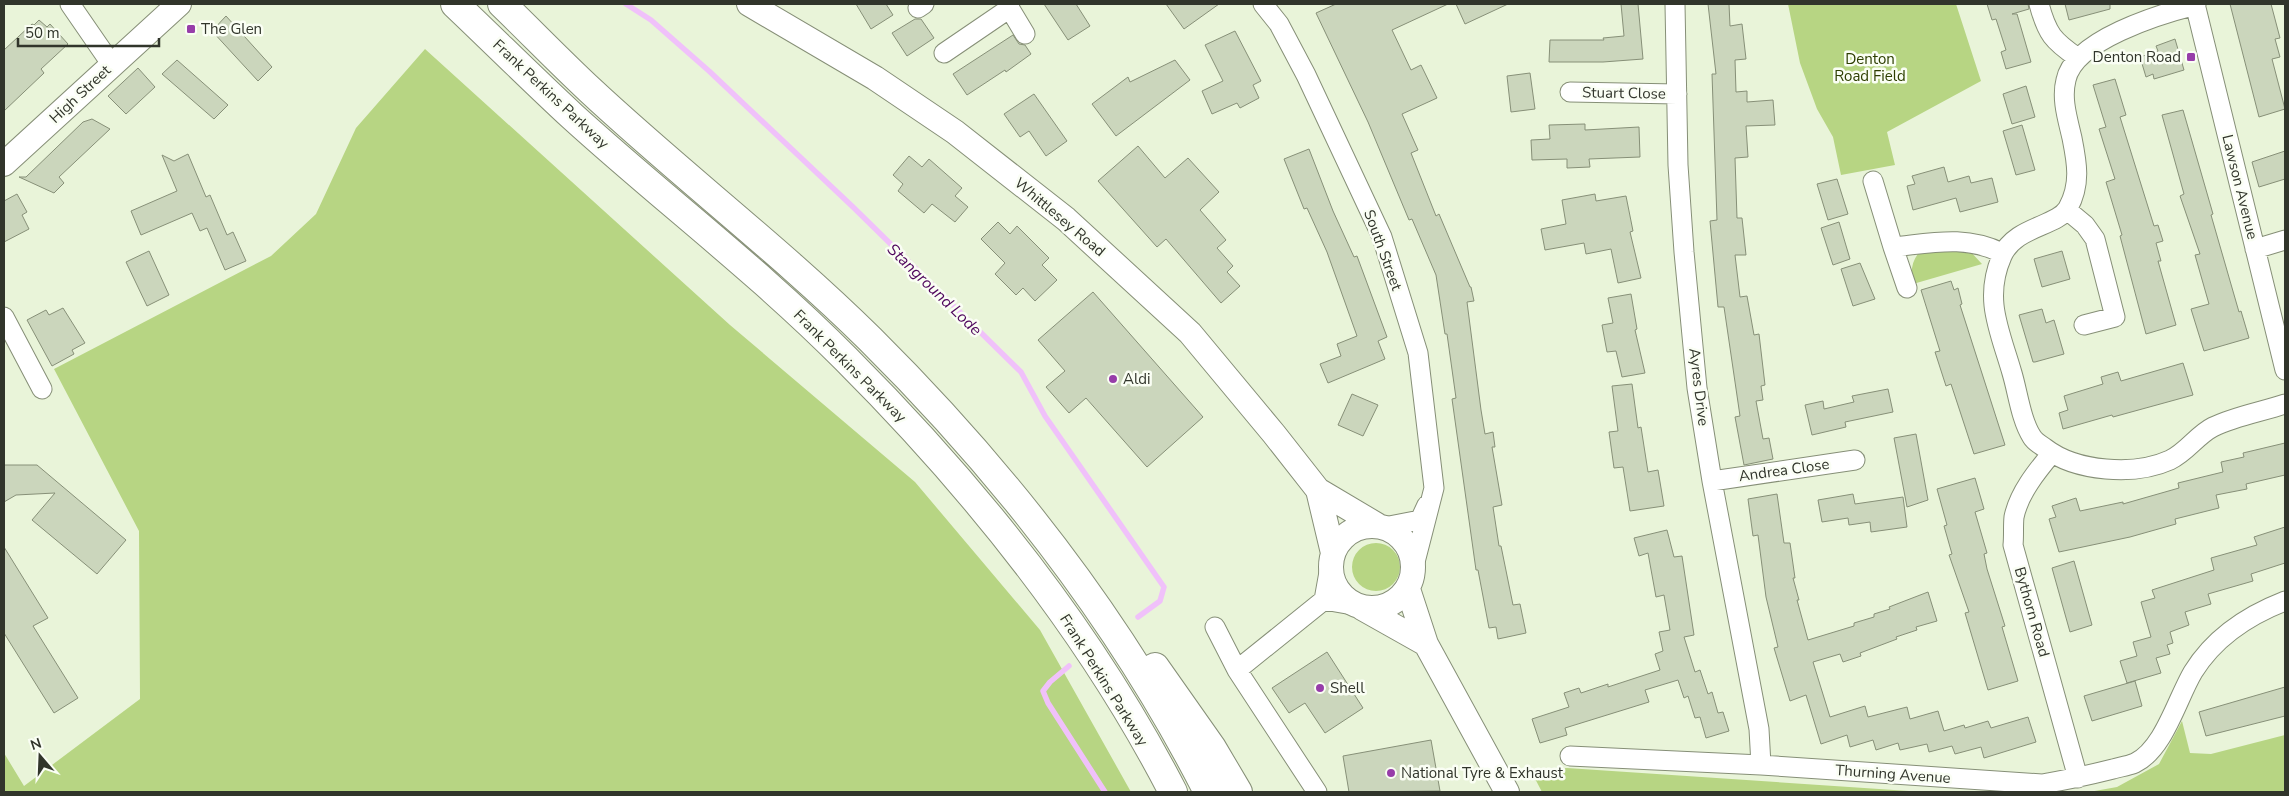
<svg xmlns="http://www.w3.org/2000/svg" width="2289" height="796" font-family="'Nunito Sans',sans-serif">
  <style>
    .green { fill: #b7d583 }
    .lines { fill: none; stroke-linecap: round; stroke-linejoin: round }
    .stream { stroke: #f0c1fa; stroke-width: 5.5 }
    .building { fill: #cbd6bc; stroke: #879078 }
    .minor-casing { stroke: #868f77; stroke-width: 21 }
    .major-casing { stroke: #868f77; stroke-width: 26 }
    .highway-casing { stroke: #868f77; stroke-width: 30 }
    .minor { stroke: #fff; stroke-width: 19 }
    .major { stroke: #fff; stroke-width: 24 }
    .highway { stroke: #fff; stroke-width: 28 }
    .poi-dot { fill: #973da9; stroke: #fafef4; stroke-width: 2 }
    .labels { text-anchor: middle; stroke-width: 5; stroke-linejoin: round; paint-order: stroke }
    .poi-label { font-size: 15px; fill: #31352b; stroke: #fafef4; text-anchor: start }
    .park-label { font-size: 15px; fill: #2d3e00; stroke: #fafef4 }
    .street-label { font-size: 15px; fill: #31352b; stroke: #fafef4 }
    .water-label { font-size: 16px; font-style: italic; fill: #4e055c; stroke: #fafef4 }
  </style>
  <rect width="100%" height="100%" fill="#e9f4d9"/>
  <path class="green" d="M1788,4H1956L1981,81L1887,132L1895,165L1841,175L1833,137L1817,109L1800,63Z
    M425,49L730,325L915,482L1040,630L1131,792H4V753L24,786L140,699L139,531L54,369L271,256L316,214L356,128Z
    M1921,250H1969L1982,264L1913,284C1910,270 1912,260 1921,250Z
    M1352 567a24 24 0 1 1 48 0a24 24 0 1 1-48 0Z
    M2182,721L2190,753L2211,754L2285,735V792H2089L2117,787L2159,764Z
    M1567,768L1924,792H1542L1531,771Z"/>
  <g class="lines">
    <path class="stream" d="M626,4L651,20L709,71L853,207L1021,372L1045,416L1164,587L1160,601L1138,617
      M1069,666L1050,682L1043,691L1048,703L1105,792"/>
  </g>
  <path class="building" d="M856,4H886L893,15L871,29Z
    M1044,4H1076L1090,26L1068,40Z
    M1166,4H1219L1184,29Z
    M1336,4H1448L1392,30L1411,70L1421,65L1437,98L1402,114L1418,150L1411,153L1436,216L1439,214L1470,287H1471L1474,301L1467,302L1481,410L1485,434L1493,432L1495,447H1492L1502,505L1493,507L1499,546H1501L1513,605L1520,604L1526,633L1498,639L1496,627L1489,628L1478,570H1476L1452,399L1456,398L1447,334H1445L1436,275L1412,219L1409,220L1368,122L1316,13Z
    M1456,4H1508L1465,24Z
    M1621,4H1638L1643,59L1603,62H1549L1550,40H1604L1603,38L1624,36Z
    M1708,4H1729L1730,26L1742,24L1746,59L1735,60L1736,92L1747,91V102L1773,100L1775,125L1746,126L1748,157L1735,158L1737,218H1742L1746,255H1735L1740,297L1747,296L1754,335L1759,334L1765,385L1761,386L1763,400L1756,401L1763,439L1769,438L1773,459L1744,465L1735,417L1740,416L1724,307H1718L1710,221L1717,220L1712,74H1716Z
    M1987,4H2028L2029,9L2012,14H2017L2031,62L2006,69L2001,52L2006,50L1996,19L1992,20Z
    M2065,4H2110V9L2069,20Z
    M2230,4H2271L2280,38L2275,39L2280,57L2272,59L2285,109L2259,117Z
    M226,16L272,67L258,81L212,31Z
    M915,19H921L934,38L907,56L892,33Z
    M39,20L47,27L50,24L68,44L41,69L44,73L4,111V50L32,24L34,25Z
    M1235,31L1261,81L1253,85L1259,98L1240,108L1237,103L1212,114L1202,91L1223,81L1205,45Z
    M1013,35L1019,44L1025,45L1031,54L1006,72L1005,70L967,95L953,74Z
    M2175,39L2184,70L2154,79L2153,74L2146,77L2140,57L2158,51L2156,46Z
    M177,60L228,105L214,119L162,74Z
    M1175,60L1190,80L1116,136L1092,104L1128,77L1130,82Z
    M138,68L155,87L126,114L108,96Z
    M1530,73L1535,109L1511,112L1507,76Z
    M2115,79L2126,115L2120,117L2154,226L2158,225L2163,241L2156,243L2161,261H2158L2176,325L2146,334L2120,236L2122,235L2106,182L2115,179L2099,129L2106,127L2093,85Z
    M2026,86L2035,117L2012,124L2003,94Z
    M1034,94L1067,141L1046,156L1029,131L1020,137L1004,114Z
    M2183,110L2213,214L2211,215L2239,312L2241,311L2249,338L2204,351L2191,309L2209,304L2195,255L2200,254L2180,196L2184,194L2162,115Z
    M92,119L110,129L59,177L64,183L54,193L19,177H26L83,122Z
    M1585,124V130L1639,127L1640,157L1589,159L1590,167L1567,168V159L1532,160L1531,140L1550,139L1549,125Z
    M2022,125L2035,170L2016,175L2003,131Z
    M1138,146L1165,178L1188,158L1219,192L1200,210L1226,240L1217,248L1233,266L1227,272L1240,286L1221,303L1166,239L1157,247L1098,181Z
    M1309,149L1333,211L1354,257L1357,256L1387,337L1378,341L1385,359L1328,383L1320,364L1341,356L1337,344L1357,336L1327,252L1307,208L1304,209L1284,159Z
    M2285,151V179L2259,187L2252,162Z
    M188,154L206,197L210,195L227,235L233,232L246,261L225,270L207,228L200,231L192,213L141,235L131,211L177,191L162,155L174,161Z
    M909,156L922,167L929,159L962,188L955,196L968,207L955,222L932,204L924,213L898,191L903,184L893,175Z
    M1944,167L1948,182L1969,176L1971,183L1992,178L1998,202L1960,212L1956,198L1913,210L1907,186L1915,184L1912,176Z
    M1837,179L1848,214L1828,220L1817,184Z
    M17,194L27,212L22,215L29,229L4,242V201Z
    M1595,194L1596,201L1626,196L1633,231L1630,232L1641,278L1618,283L1611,249L1586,254L1584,243L1545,250L1541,229L1566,224L1562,200Z
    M998,222L1010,234L1017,226L1049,258L1042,265L1057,280L1035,301L1023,288L1016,295L995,274L1005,263L981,239Z
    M1839,222L1850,259L1833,265L1821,228Z
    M149,251L169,295L147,306L126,262Z
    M2062,251L2070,279L2042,287L2034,259Z
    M1860,263L1875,299L1853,306L1841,269Z
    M1951,281L1954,290L1958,288L1962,304L1960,305L2005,445L1974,454L1951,384L1946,386L1935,352L1940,351L1921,290Z
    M1093,292L1203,417L1147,467L1086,398L1069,413L1046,387L1065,371L1038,340Z
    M1631,294L1637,329L1635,330L1645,373L1622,377L1616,351L1607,352L1602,325L1613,323L1608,298Z
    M63,308L85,343L72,350L74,354L52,366L27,320L46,310L49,315Z
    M2042,309L2046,323L2054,320L2064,354L2035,362H2033L2019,315Z
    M2183,363L2193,395L2113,417L2112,415L2063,429L2059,413L2068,410L2064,396L2103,384L2101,377L2118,372L2121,381Z
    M1632,384L1638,428L1641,427L1648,472L1658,470L1664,506L1630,511L1623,467L1614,468L1609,432L1618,431L1612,386Z
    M1888,389L1893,412L1845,422L1846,427L1812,435L1805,405L1823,401L1824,409L1854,402L1852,396Z
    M1352,394L1378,405L1363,436L1338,425Z
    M1916,434L1928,500L1907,507L1894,438Z
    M2285,443V475L2246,484L2247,489L2216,495L2219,508L2175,519L2176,524L2130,537L2059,552L2049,519L2056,517L2052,506L2076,498L2080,511L2123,502V504L2179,488L2178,483L2223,472L2221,462L2244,457L2243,453Z
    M4,465H37L126,540L97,574L32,520L55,493L16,495L4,502Z
    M1975,478L1984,509L1975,512L1987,553L1984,554L1987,569L2005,626L2002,627L2018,681L1988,690L1965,613L1969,612L1949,555L1952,554L1944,526L1947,525L1937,489Z
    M1777,494L1784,543H1790L1795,578H1793L1799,600H1797L1808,640L1854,626V623L1874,617V614L1890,609L1889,607L1928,592L1937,621L1916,627L1917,630L1896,637L1897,639L1860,653L1861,656L1843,662L1840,654L1813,662L1830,717L1865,706L1868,717L1907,707L1910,719L1938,711L1944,731L1964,725L1965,728L1988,721L1991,728L2028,717L2036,742L1984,758L1981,747L1955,754L1952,746L1929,752L1927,744L1900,750L1898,743L1876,750L1873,740L1850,747L1847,735L1821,744L1806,695L1790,701L1774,648L1778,647L1766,597L1758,535L1753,536L1748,499Z
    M1853,494L1855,504L1903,497L1907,527L1871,532L1870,522L1849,525L1848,518L1822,522L1818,500Z
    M2285,527V563L2251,574L2253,581L2208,594L2211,604L2185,612L2189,625L2170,632L2173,643L2167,645L2170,654L2156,658L2161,673L2127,683L2120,661L2137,656L2133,642L2151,637L2141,602L2155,598L2152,590L2214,570L2211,558L2257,545L2254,537Z
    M1667,530L1674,557L1682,556L1694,635L1684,637L1695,672L1700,670L1708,694L1712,692L1718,713L1723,712L1729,731L1706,738L1700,717L1695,718L1688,696L1684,698L1678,680L1645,690L1649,702L1565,728L1567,735L1540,743L1532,719L1569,707L1564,693L1579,688L1581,693L1608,684V687L1660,670L1655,654L1663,651L1659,632L1670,630L1664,595L1656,597L1648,553L1639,556L1634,538Z
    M4,547L48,618L33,626L78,698L54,713L4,633Z
    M2074,561L2092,625L2070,632L2052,568Z
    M1327,652L1363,708L1325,733L1305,703L1289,713L1272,688Z
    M2135,681L2142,706L2092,721L2084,696Z
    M2285,687V716L2206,736L2199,712Z
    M1431,740L1440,791L1349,792L1343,756Z"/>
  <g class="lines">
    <defs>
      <path id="minor" d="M70,4L112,65
        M1007,4L1025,34
        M1263,4L1279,24L1306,75L1382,237L1418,353L1434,488L1414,566
        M1675,4L1678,165L1684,252L1697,388L1712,481L1759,729L1761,765
        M2039,4C2047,34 2053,41 2078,58
        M2195,4L2285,370
        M2196,5C2160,14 2074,40 2066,80C2061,99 2068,120 2072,138C2077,163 2081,184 2068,208C2057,227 2015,226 2002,256C1983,299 2000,331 2012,373C2018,393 2021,420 2032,437C2035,442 2041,445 2045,448C2076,472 2135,476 2170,460C2187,452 2197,435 2213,427C2236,416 2261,412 2285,404
        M918,8L924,4
        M944,53L1010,8
        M1570,92L1677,94
        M1873,181L1893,247C1933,243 1965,235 2002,253
        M2067,210L2085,225L2095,239L2115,317L2084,325
        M1893,247L1907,288
        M2255,249L2285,240
        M4,317L42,389
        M2052,453C2037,471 2019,493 2014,517C2013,526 2014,536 2013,545L2078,778
        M1712,481L1855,460
        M1384,527L1420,520L1427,505
        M1324,600L1358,606
        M1215,627L1237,670L1317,792
        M1237,670L1324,600L1331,561
        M1570,756L1761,765L2042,784C2066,780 2089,775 2113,769C2120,767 2128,766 2135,763C2164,749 2177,699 2193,672C2214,638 2249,615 2285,601"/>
      <path id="major" d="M749,4L875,78L955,132L1066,219L1190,333L1274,434L1318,490L1377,525
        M4,164L179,4
        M1318,490L1333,553
        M1331 567a41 41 0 1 1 82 0a41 41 0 1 1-82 0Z
        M1408,589L1426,644L1507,792
        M1362,608L1426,644"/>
      <path id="highway" d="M455,4C494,41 532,79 572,116C662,198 760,272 846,359C974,487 1090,631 1173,792
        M502,4C531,32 560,62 590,90C681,175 781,251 870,339C1004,472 1122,623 1208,792
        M1155,667L1212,748L1238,792"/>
    </defs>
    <use href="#minor" class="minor-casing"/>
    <use href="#major" class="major-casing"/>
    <use href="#highway" class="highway-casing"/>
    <use href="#minor" class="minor"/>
    <use href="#major" class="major"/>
    <use href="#highway" class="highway"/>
  </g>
  <g class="poi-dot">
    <rect x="186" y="24" width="10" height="10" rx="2.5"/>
    <rect x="2186" y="52" width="10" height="10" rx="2.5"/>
    <circle cx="1113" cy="379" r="5"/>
    <circle cx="1320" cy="688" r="5"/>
    <circle cx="1391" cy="773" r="5"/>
  </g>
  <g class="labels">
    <g class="poi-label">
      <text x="201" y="34">The Glen</text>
      <text x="2181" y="62" text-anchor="end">Denton Road</text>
      <text x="1123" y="384">Aldi</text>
      <text x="1330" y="693">Shell</text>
      <text x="1401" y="778">National Tyre &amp; Exhaust</text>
    </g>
    <g class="park-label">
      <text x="1870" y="64">Denton<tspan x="1870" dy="17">Road Field</tspan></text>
    </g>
    <g class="street-label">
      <text transform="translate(1624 93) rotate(1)" y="5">Stuart Close</text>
      <text transform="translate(80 94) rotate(-43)" y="5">High Street</text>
      <text transform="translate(551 94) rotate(43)" y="5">Frank Perkins Parkway</text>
      <text transform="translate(2240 187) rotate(76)" y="5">Lawson Avenue</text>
      <text transform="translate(1060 217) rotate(40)" y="5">Whittlesey Road</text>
      <text transform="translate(1383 250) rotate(70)" y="5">South Street</text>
      <text transform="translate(850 366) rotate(45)" y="5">Frank Perkins Parkway</text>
      <text transform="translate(1699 387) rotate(83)" y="5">Ayres Drive</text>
      <text transform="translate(1784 470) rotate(-8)" y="5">Andrea Close</text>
      <text transform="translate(2032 612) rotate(74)" y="5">Bythorn Road</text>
      <text transform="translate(1104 680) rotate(58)" y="5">Frank Perkins Parkway</text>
      <text transform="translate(1893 774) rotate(4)" y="5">Thurning Avenue</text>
    </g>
    <g class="water-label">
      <text transform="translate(935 289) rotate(44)" y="6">Stanground Lode</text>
    </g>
  </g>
  <rect width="2289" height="796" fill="none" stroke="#31352b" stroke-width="10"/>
  <g transform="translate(40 756) rotate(341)" stroke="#fafef4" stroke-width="4" paint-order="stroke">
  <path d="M0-4L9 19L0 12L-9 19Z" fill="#31352b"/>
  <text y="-8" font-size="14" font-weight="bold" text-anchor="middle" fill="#31352b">N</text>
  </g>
  <path d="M18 38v8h141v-8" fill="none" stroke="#31352b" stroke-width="2.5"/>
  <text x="25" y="38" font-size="15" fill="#31352b" stroke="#fafef4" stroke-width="4" paint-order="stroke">50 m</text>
</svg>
